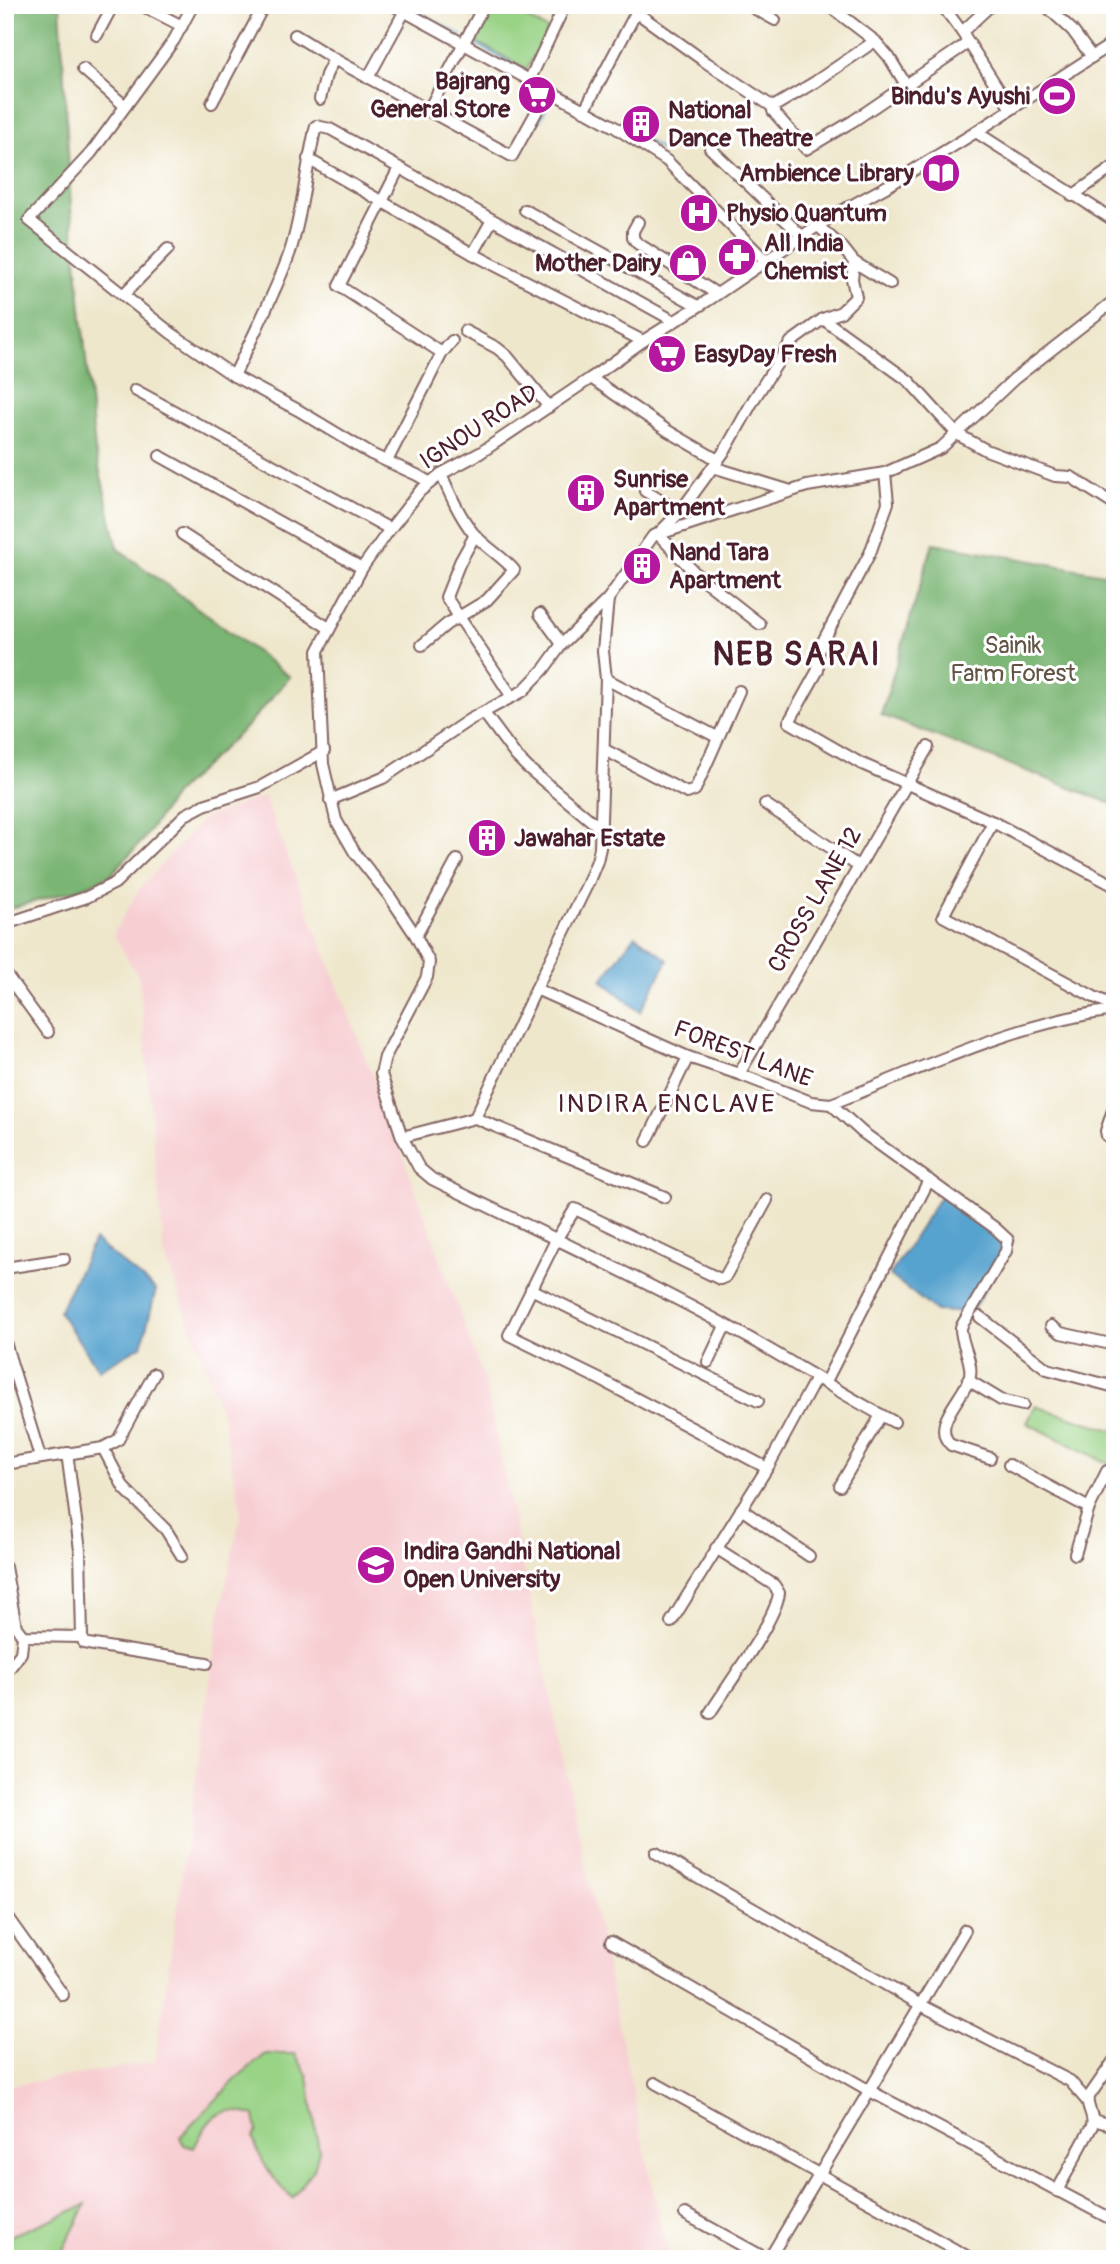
<svg xmlns="http://www.w3.org/2000/svg" width="1120" height="2264" viewBox="0 0 1120 2264" font-family="Pangolin,sans-serif">
	<style>
		.built { fill: #f7cfd3 }
		.green { fill: #99d386; stroke: #727958; stroke-width: 2 }
		.forest { fill: #7ab573; stroke: #626a4f; stroke-width: 2 }
		.water { fill: #56a3cf; stroke: #50617d; stroke-width: 2 }
		.lines { fill: none; stroke-linecap: round; stroke-linejoin: round }
		.stream { stroke: #56a3cf; stroke-width: 2.5 }
		.minor-casing { stroke: #846563; stroke-width: 14 }
		.minor { stroke: #fff; stroke-width: 10 }
		.labels { text-anchor: middle; dominant-baseline: central; stroke-width: 6; stroke-linejoin: round; paint-order: stroke }
		.poi-label { font-size: 24px; font-weight: bold; fill: #4a1f2b; stroke: #fff; text-anchor: start }
		.street-label { font-size: 24px; fill: #4a1f2b; stroke: #fff }
		.park-label { font-size: 24px; fill: #625546; stroke: #fff }
		.neighbourhood-label { font-size: 26px; letter-spacing: 2px; fill: #4a1f2b; stroke: #fff }
		.district-label { font-size: 32px; font-weight: bold; letter-spacing: 2px; fill: #4a1f2b; stroke: #fff }
	</style>
	<rect width="100%" height="100%" fill="#fff"/>
	<filter id="ink" filterUnits="userSpaceOnUse"><feTurbulence type="fractalNoise" baseFrequency=".0143" numOctaves="2"/><feDisplacementMap in="SourceGraphic" scale="14" xChannelSelector="R" yChannelSelector="G"/><feConvolveMatrix kernelMatrix="1 2 1 2 8 2 1 2 1" color-interpolation-filters="sRGB"/></filter>
	<filter id="wash" filterUnits="userSpaceOnUse"><feTurbulence type="fractalNoise" baseFrequency=".00686" numOctaves="4" result="noise"/><feDisplacementMap in="SourceGraphic" scale="28" xChannelSelector="R" yChannelSelector="G"/><feGaussianBlur stdDeviation="1.57" result="paint"/><feColorMatrix in="noise" values="0 0 0 0 0 0 0 0 0 0 0 0 0 0 0 0 0 1.4 0 .05"/><feComposite in="paint" operator="in"/></filter>
	<g filter="url(#wash)">
		<rect width="100%" height="100%" fill="#efe7cc"/>
		<path class="built" d="M264 796 396 1136 485 1382 663 2237 671 2259H5V2086L155 2062 219 1617 241 1512 222 1414 164 1253 139 978 113 934 140 888 204 818Z"/>
		<g class="green">
			<path d="M494 5H503L548 30 527 69 474 41Z"/>
			<path d="M1035 1406 1115 1431V1467L1027 1423Z"/>
			<path d="M266 2054H295L308 2076 319 2151 314 2169 292 2198C272 2178 262 2165 253 2138L257 2131 254 2116C219 2103 208 2118 194 2148L184 2145 180 2137 240 2075Z"/>
			<path d="M86 2205 58 2259H5V2238Z"/>
		</g>
		<g class="forest">
			<path d="M5 5H60L71 207 95 450 118 549 290 677 248 725 175 794 143 840 110 876 79 889 5 910Z"/>
			<path d="M933 543 1115 576V805L881 715Z"/>
		</g>
		<g class="water">
			<path d="M635 935 668 960 640 1012 602 980Z"/>
			<path d="M943 1192 1012 1241 971 1313 936 1311 890 1275Z"/>
			<path d="M94 1240 156 1290 142 1345 99 1370 59 1312Z"/>
		</g>
		<g class="lines">
			<g class="stream">
				<path d="M410 7 462 36"/>
				<path d="M468 39 529 74"/>
				<path d="M569 108 606 128"/>
				<path d="M538 123 552 98"/>
				<path d="M618 123 662 150"/>
			</g>
		</g>
	</g>
	<g filter="url(#ink)">
		<g class="lines">
			<g class="minor-casing">
				<g id="minor">
					<path d="M141 5 182 26"/>
					<path d="M193 5 174 40 91 153 29 220 171 333 234 376 298 410 371 454 417 475 429 482"/>
					<path d="M393 5 613 126 667 161 766 261"/>
					<path d="M748 5 775 20"/>
					<path d="M828 5 875 41"/>
					<path d="M942 5 962 32 1011 109"/>
					<path d="M1045 5 1072 30 1092 57"/>
					<path d="M636 12 707 63 773 107V111L806 149 853 121 968 43"/>
					<path d="M962 32 991 5"/>
					<path d="M97 35 113 5"/>
					<path d="M295 35 334 59 512 156 548 91"/>
					<path d="M83 69 125 106"/>
					<path d="M368 78 408 5"/>
					<path d="M529 81 565 5"/>
					<path d="M320 99 326 75 334 59"/>
					<path d="M212 103 264 5"/>
					<path d="M773 107 815 82 875 41 889 57 906 85"/>
					<path d="M428 111 484 5"/>
					<path d="M584 111 640 5"/>
					<path d="M976 132 1115 221"/>
					<path d="M710 148 802 236"/>
					<path d="M308 159 473 254 643 341"/>
					<path d="M1072 196 1115 166"/>
					<path d="M525 210 698 306"/>
					<path d="M638 222 633 231V238L637 243 717 294"/>
					<path d="M473 254 492 220"/>
					<path d="M854 262 890 284"/>
					<path d="M124 294 168 249"/>
					<path d="M823 319 909 381 957 434 986 450 1055 476 1071 477 1115 505"/>
					<path d="M465 331 497 348 507 356 549 407"/>
					<path d="M442 353 452 341"/>
					<path d="M234 376C252 337 276 292 290 252 303 212 306 167 316 126L330 129 674 321"/>
					<path d="M591 378 668 431 718 460"/>
					<path d="M135 390 390 529"/>
					<path d="M160 456 362 568"/>
					<path d="M387 461 442 353 339 286 399 168"/>
					<path d="M713 467 791 491"/>
					<path d="M885 473 888 503 870 553 821 645 817 659 818 670 789 722 860 763 993 822 1115 886"/>
					<path d="M645 491 680 512"/>
					<path d="M660 532 680 512 726 449 754 399 791 342 823 319 841 312 856 297 852 279 854 262 843 248 818 226"/>
					<path d="M182 534 329 628"/>
					<path d="M658 534 696 574 760 624"/>
					<path d="M475 535 460 562 446 597 512 697"/>
					<path d="M540 614 562 644"/>
					<path d="M422 645 447 624 487 600 514 570C502 556 485 547 473 533 459 515 450 494 441 474"/>
					<path d="M606 679 717 737"/>
					<path d="M484 713 516 756 528 768 601 829"/>
					<path d="M605 750 687 793 695 790 739 691"/>
					<path d="M330 800 383 778 469 720 523 691 544 669 562 644 608 599 653 536 807 486 885 473 941 448 1014 379 1115 300"/>
					<path d="M765 804 858 866"/>
					<path d="M993 822 943 916 1094 997 1115 1006"/>
					<path d="M5 924 87 897 115 883 185 815 204 805 260 787 324 751"/>
					<path d="M416 936 457 860"/>
					<path d="M5 973 48 1032"/>
					<path d="M536 989 588 883 597 861 600 848 606 679 603 651 608 599"/>
					<path d="M739 1074 928 747"/>
					<path d="M831 1104 862 1132 995 1228 1008 1240 1006 1251 961 1327C960 1343 973 1360 970 1376 966 1396 929 1424 951 1445L990 1458"/>
					<path d="M1115 1104 1106 1131 1107 1136 1115 1139"/>
					<path d="M475 1118 536 989 688 1057 739 1074 811 1102 831 1104C923 1068 1016 1022 1115 1010"/>
					<path d="M402 1137 475 1118 665 1197"/>
					<path d="M647 1141 688 1057"/>
					<path d="M767 1200 725 1277 720 1279 575 1209 556 1240 509 1335 601 1380 767 1468"/>
					<path d="M5 1268 64 1259"/>
					<path d="M531 1289 758 1401"/>
					<path d="M980 1317 1047 1369 1115 1387"/>
					<path d="M1051 1326 1061 1333 1115 1345"/>
					<path d="M5 1342 40 1457"/>
					<path d="M708 1362 725 1326"/>
					<path d="M968 1380 1001 1400 1023 1405"/>
					<path d="M825 1383 929 1180"/>
					<path d="M894 1422C845 1396 799 1366 751 1339 648 1281 539 1232 432 1179L419 1168 402 1137 381 1074 385 1057 427 977 429 962 416 936 390 897 355 853 336 820 323 764 318 651 362 568 390 529 420 491 441 474 480 453 591 378 643 341 707 301 829 218 891 184 976 132 1115 42"/>
					<path d="M103 1448 124 1488 166 1530 182 1556"/>
					<path d="M67 1453 80 1550 82 1637"/>
					<path d="M5 1464 103 1448 118 1440 154 1374"/>
					<path d="M1009 1465 1089 1508"/>
					<path d="M840 1486 881 1415"/>
					<path d="M741 1509 809 1556"/>
					<path d="M1075 1554 1089 1508 1107 1471 1115 1469"/>
					<path d="M5 1567 16 1627 23 1636 82 1637 84 1643 88 1644 207 1663"/>
					<path d="M671 1622 769 1465 816 1378"/>
					<path d="M5 1674 21 1653 23 1636"/>
					<path d="M710 1713C727 1686 776 1620 779 1593L774 1585 716 1548"/>
					<path d="M656 1853 921 2005 1070 2081 1087 2101"/>
					<path d="M5 1914 63 1995"/>
					<path d="M611 1942 870 2091 1115 2221"/>
					<path d="M655 2083 972 2259"/>
					<path d="M1093 2120 1115 2126"/>
					<path d="M1057 2191 1092 2126C1095 2115 1086 2108 1088 2098L1115 2059"/>
					<path d="M685 2214 767 2259"/>
					<path d="M769 2259 965 1930"/>
				</g>
			</g>
			<use href="#minor" class="minor"/>
		</g>
	</g>
	<defs>
		<g id="supermarket-disc" transform="scale(2.0125)"><circle r="9.5" fill="#b5179e" stroke="#fff"/><path d="M-6-5.5h2.5l.6 2H6L4.5 2H-2.5L-4.4-4H-6ZM-1.5 3.2a1.3 1.3 0 1 0 .1 0ZM3 3.2a1.3 1.3 0 1 0 .1 0Z" fill="#fff"/></g>
		<g id="stadium-disc" transform="scale(2.0125)"><circle r="9.5" fill="#b5179e" stroke="#fff"/><path d="M0-5a6.5 5 0 1 0 0 10a6.5 5 0 1 0 0-10ZM-3.5-1.8h7v3.6h-7Z" fill="#fff"/></g>
		<g id="building-disc" transform="scale(2.0125)"><circle r="9.5" fill="#b5179e" stroke="#fff"/><path d="M-4-6H4V6H1V3H-1V6H-4ZM-2.5-4.3h1.7v1.8h-1.7ZM.8-4.3h1.7v1.8H.8ZM-2.5-1h1.7V.8h-1.7ZM.8-1h1.7V.8H.8Z" fill="#fff"/></g>
		<g id="library-disc" transform="scale(2.0125)"><circle r="9.5" fill="#b5179e" stroke="#fff"/><path d="M-6-4Q-3-5.5-.7-3.5V5Q-3 3-6 4ZM6-4Q3-5.5 .7-3.5V5Q3 3 6 4Z" fill="#fff"/></g>
		<g id="hospital-disc" transform="scale(2.0125)"><circle r="9.5" fill="#b5179e" stroke="#fff"/><path d="M-5-5h3v3.5h4V-5h3V5h-3V1.5h-4V5h-3Z" fill="#fff"/></g>
		<g id="pharmacy-disc" transform="scale(2.0125)"><circle r="9.5" fill="#b5179e" stroke="#fff"/><path d="M-2-6h4v4h4v4h-4v4h-4v-4h-4v-4h4Z" fill="#fff"/></g>
		<g id="shop-disc" transform="scale(2.0125)"><circle r="9.5" fill="#b5179e" stroke="#fff"/><path d="M-5-2.5h2.3a2.7 3.5 0 0 1 5.4 0H5L5.5 6h-11ZM-1.5-2.5h3a1.5 2.3 0 0 0-3 0Z" fill="#fff"/></g>
		<g id="university-disc" transform="scale(2.0125)"><circle r="9.5" fill="#b5179e" stroke="#fff"/><path d="M0-5L7-2L0 1L-7-2ZM-4 1L0 2.5L4 1V4Q0 6-4 4Z" fill="#fff"/></g>
	</defs>
	<g fill-rule="evenodd">
		<use href="#supermarket-disc" x="537" y="95"/>
		<use href="#stadium-disc" x="1057" y="96"/>
		<use href="#building-disc" x="641" y="124"/>
		<use href="#library-disc" x="941" y="173"/>
		<use href="#hospital-disc" x="699" y="213"/>
		<use href="#pharmacy-disc" x="737" y="257"/>
		<use href="#shop-disc" x="688" y="263"/>
		<use href="#supermarket-disc" x="667" y="354"/>
		<use href="#building-disc" x="586" y="493"/>
		<use href="#building-disc" x="642" y="566"/>
		<use href="#building-disc" x="487" y="838"/>
		<use href="#university-disc" x="376" y="1565"/>
	</g>
	<g class="labels">
		<g class="poi-label">
			<text x="510" y="81" text-anchor="end">Bajrang<tspan x="510" dy="28">General Store</tspan></text>
			<text x="1030" y="96" text-anchor="end">Bindu's Ayushi</text>
			<text x="668" y="110">National<tspan x="668" dy="28">Dance Theatre</tspan></text>
			<text x="914" y="173" text-anchor="end">Ambience Library</text>
			<text x="726" y="213">Physio Quantum</text>
			<text x="764" y="243">All India<tspan x="764" dy="28">Chemist</tspan></text>
			<text x="661" y="263" text-anchor="end">Mother Dairy</text>
			<text x="694" y="354">EasyDay Fresh</text>
			<text x="613" y="479">Sunrise<tspan x="613" dy="28">Apartment</tspan></text>
			<text x="669" y="552">Nand Tara<tspan x="669" dy="28">Apartment</tspan></text>
			<text x="514" y="838">Jawahar Estate</text>
			<text x="403" y="1551">Indira Gandhi National<tspan x="403" dy="28">Open University</tspan></text>
		</g>
		<g class="street-label">
			<text transform="translate(479 427) rotate(-33)">IGNOU ROAD</text>
			<text transform="translate(815 900) rotate(-60)">CROSS LANE 12</text>
			<text transform="translate(743 1054) rotate(21)">FOREST LANE</text>
		</g>
		<g class="park-label">
			<text x="1013" y="645">Sainik<tspan x="1013" dy="28">Farm Forest</tspan></text>
		</g>
		<g class="neighbourhood-label">
			<text x="667" y="1104">INDIRA ENCLAVE</text>
		</g>
		<g class="district-label">
			<text x="797" y="655">NEB SARAI</text>
		</g>
	</g>
	<rect width="1120" height="2264" fill="none" stroke="#fff" stroke-width="28"/>
</svg>
